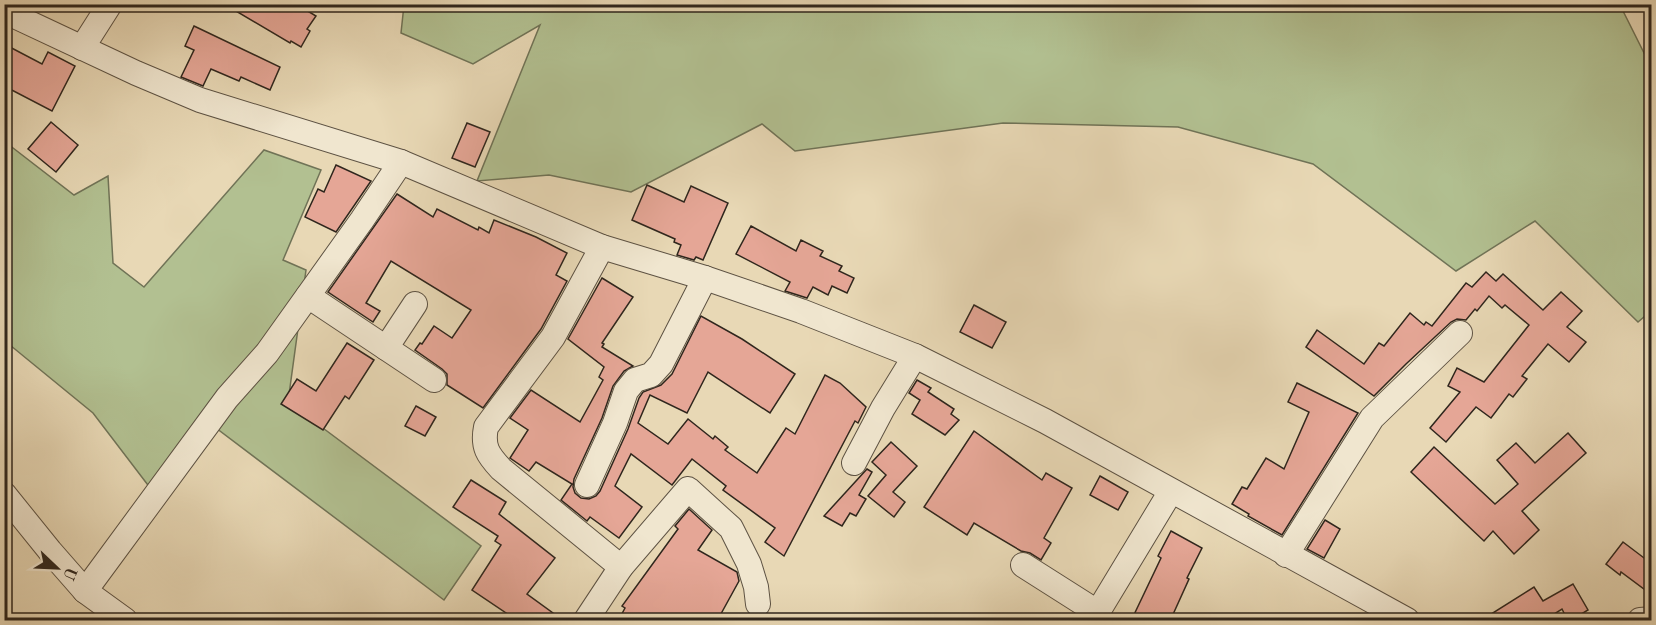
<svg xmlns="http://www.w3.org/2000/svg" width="1656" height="625" viewBox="0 0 1656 625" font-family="'Old Standard TT',serif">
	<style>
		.green { fill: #b2c091; stroke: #707357; stroke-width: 1.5 }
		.building { fill: #e5a696; stroke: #2f261d; stroke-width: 1.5 }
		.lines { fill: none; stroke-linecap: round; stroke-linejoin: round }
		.minor-casing { stroke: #5d5243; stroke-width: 26 }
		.minor { stroke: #f0e6cf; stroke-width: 24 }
	</style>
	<rect width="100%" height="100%" fill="#e8d8b5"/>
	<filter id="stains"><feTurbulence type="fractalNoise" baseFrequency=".00333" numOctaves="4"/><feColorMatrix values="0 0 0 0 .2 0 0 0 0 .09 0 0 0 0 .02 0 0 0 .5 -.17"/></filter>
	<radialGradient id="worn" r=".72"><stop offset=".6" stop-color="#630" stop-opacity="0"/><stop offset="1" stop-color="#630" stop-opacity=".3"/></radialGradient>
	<g class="green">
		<path d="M404 5H1620L1651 67V311L1638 322 1535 221 1456 271 1313 164 1178 127 1003 123 795 151 762 124 631 192 549 175 477 181 540 25 473 64 401 33Z"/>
		<path d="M4 141 74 195 108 176 113 263 144 287 264 150 321 170 283 260 306 270 288 402 481 546 444 600 208 422 154 493 93 413 5 341Z"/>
	</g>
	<g class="building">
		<path d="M224 4H296L316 16 307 29 310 31 301 47 291 41 290 43Z"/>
		<path d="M194 26 280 67 270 90 241 77 239 81 211 69 203 86 181 77 194 50 185 46Z"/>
		<path d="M4 44 42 64 48 52 75 66 52 111 4 86Z"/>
		<path d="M51 122 78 145 56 172 28 149Z"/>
		<path d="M467 123 490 132 475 167 452 158Z"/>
		<path d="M336 165 371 181 336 232 305 217 318 189 324 192Z"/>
		<path d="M647 185 684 202 691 186 728 203 703 260 696 257 694 260 677 255 681 245 674 242 675 239 632 220Z"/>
		<path d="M397 194 433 217 437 209 478 230 479 227 489 233 494 220 536 237 567 253 556 275 567 281 541 329 483 408 447 385V374L442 369 415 350 420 343 422 344 434 326 452 338 471 310 391 261 366 303 380 311 373 322 328 292Z"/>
		<path d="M751 226 796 251 801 240 823 251 820 256 842 266 839 271 854 278 847 293 832 286 828 295 813 287 807 298 785 291 790 282 736 254Z"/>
		<path d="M1486 272 1496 281 1503 274 1543 310 1561 292 1582 311 1567 327 1586 342 1569 362 1548 344 1522 376 1527 379 1513 397 1509 394 1491 418 1476 407 1446 442 1430 428 1460 392 1448 386 1457 368 1484 382 1529 325 1505 305 1502 308 1489 296 1477 311 1475 309 1466 320 1457 319 1451 322 1406 364 1374 396 1306 347 1317 330 1364 364 1379 343 1384 346 1410 313 1424 325 1426 322 1432 326 1466 283 1472 287Z"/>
		<path d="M602 278 633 297 602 343 604 344 602 347 633 366 624 371 613 386 602 418 574 479 573 487 575 493 581 498 589 499 596 496 600 491 628 429 639 398 643 392 661 385 672 374 701 316 742 339 795 374 770 413 708 372 687 413 650 395 638 423 668 444 688 419 713 439 715 436 728 447 725 450 757 473 786 428 795 434 825 375 840 383 866 407 858 423 855 421 784 556 765 542 775 528 723 490 726 486 692 459 672 485 631 454 615 486 642 507 619 538 590 517 587 521 561 500 572 484 536 462 529 471 510 458 528 430 510 418 531 390 580 422 603 380 599 377 604 367 568 339Z"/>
		<path d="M974 305 1006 322 992 348 960 332Z"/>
		<path d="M347 343 374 360 349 399 345 396 323 430 281 404 297 379 316 391Z"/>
		<path d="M917 380 931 388 928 392 954 409 951 414 959 420 945 435 912 414 920 400 909 393Z"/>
		<path d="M1297 383 1358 413 1282 535 1248 516 1249 514 1232 504 1242 487 1247 489 1266 458 1284 469 1309 412 1288 402Z"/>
		<path d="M416 406 436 417 425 436 405 426Z"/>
		<path d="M974 431 1042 480 1046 473 1072 488 1044 538 1051 543 1041 560 1030 553 1021 551 974 523 967 535 924 507Z"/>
		<path d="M1568 433 1586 453 1522 511 1539 530 1514 554 1493 531 1484 541 1411 472 1434 447 1495 504 1518 484 1497 460 1516 443 1535 463Z"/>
		<path d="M891 442 917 466 893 492 905 502 894 517 868 496 886 475 872 462Z"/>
		<path d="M867 469 872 472 859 495 866 499 856 516 850 513 842 526 824 516Z"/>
		<path d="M1100 476 1128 492 1118 510 1090 495Z"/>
		<path d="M471 480 506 502 499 514 555 558 527 594 564 621H518L472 590 501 545 495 541 498 536 453 507Z"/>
		<path d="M689 509 712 530 698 550 737 572 739 581 717 621H618L625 608 622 606 678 529 675 526Z"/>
		<path d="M1325 520 1340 529 1324 558 1307 549Z"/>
		<path d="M1171 531 1202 548 1187 578 1189 579 1170 621H1131L1161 558 1158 556Z"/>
		<path d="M1623 542 1652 564V595L1621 572 1620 575 1606 564Z"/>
		<path d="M1573 584 1588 610 1570 621H1568L1562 609 1543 621H1480L1534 587 1543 601Z"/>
	</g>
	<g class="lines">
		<g class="minor-casing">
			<g id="minor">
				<path d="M4 11 136 73 200 100 401 162 602 247 705 278 801 311 915 356 1045 421 1407 620"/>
				<path d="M82 48 110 4"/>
				<path d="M602 247 553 337 486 427C482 447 488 455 501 469L621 567"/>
				<path d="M308 296 434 380"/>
				<path d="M386 348 415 304"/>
				<path d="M854 463 883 408 915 356"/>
				<path d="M587 485 615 423 626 391 635 380 651 375 661 364 705 278"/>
				<path d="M4 494 50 551 85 591 125 620"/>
				<path d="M1286 555 1372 418 1460 333"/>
				<path d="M1023 565 1097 612"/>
				<path d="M85 591 227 398 267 353 362 220 401 162"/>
				<path d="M586 620 621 567 688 489 731 528 749 564 756 587 758 604"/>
				<path d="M1093 620 1171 491"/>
				<path d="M1640 620 1652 619"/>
			</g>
		</g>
		<use href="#minor" class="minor"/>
	</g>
	<rect width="1656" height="625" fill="none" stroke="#e8d8b5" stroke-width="24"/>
	<rect x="6" y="6" width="1644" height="613" fill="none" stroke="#2f261d" stroke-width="3"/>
	<rect x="12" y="12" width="1632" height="601" fill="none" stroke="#2f261d" stroke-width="1.5"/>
	<g transform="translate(57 568) rotate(113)" stroke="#f0e6cf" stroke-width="4.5" paint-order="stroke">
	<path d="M0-4.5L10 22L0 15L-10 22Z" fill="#2f261d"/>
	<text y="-9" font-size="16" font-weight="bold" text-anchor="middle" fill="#2f261d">U</text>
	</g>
	<rect width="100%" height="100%" filter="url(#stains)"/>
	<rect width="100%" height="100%" fill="url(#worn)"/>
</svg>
